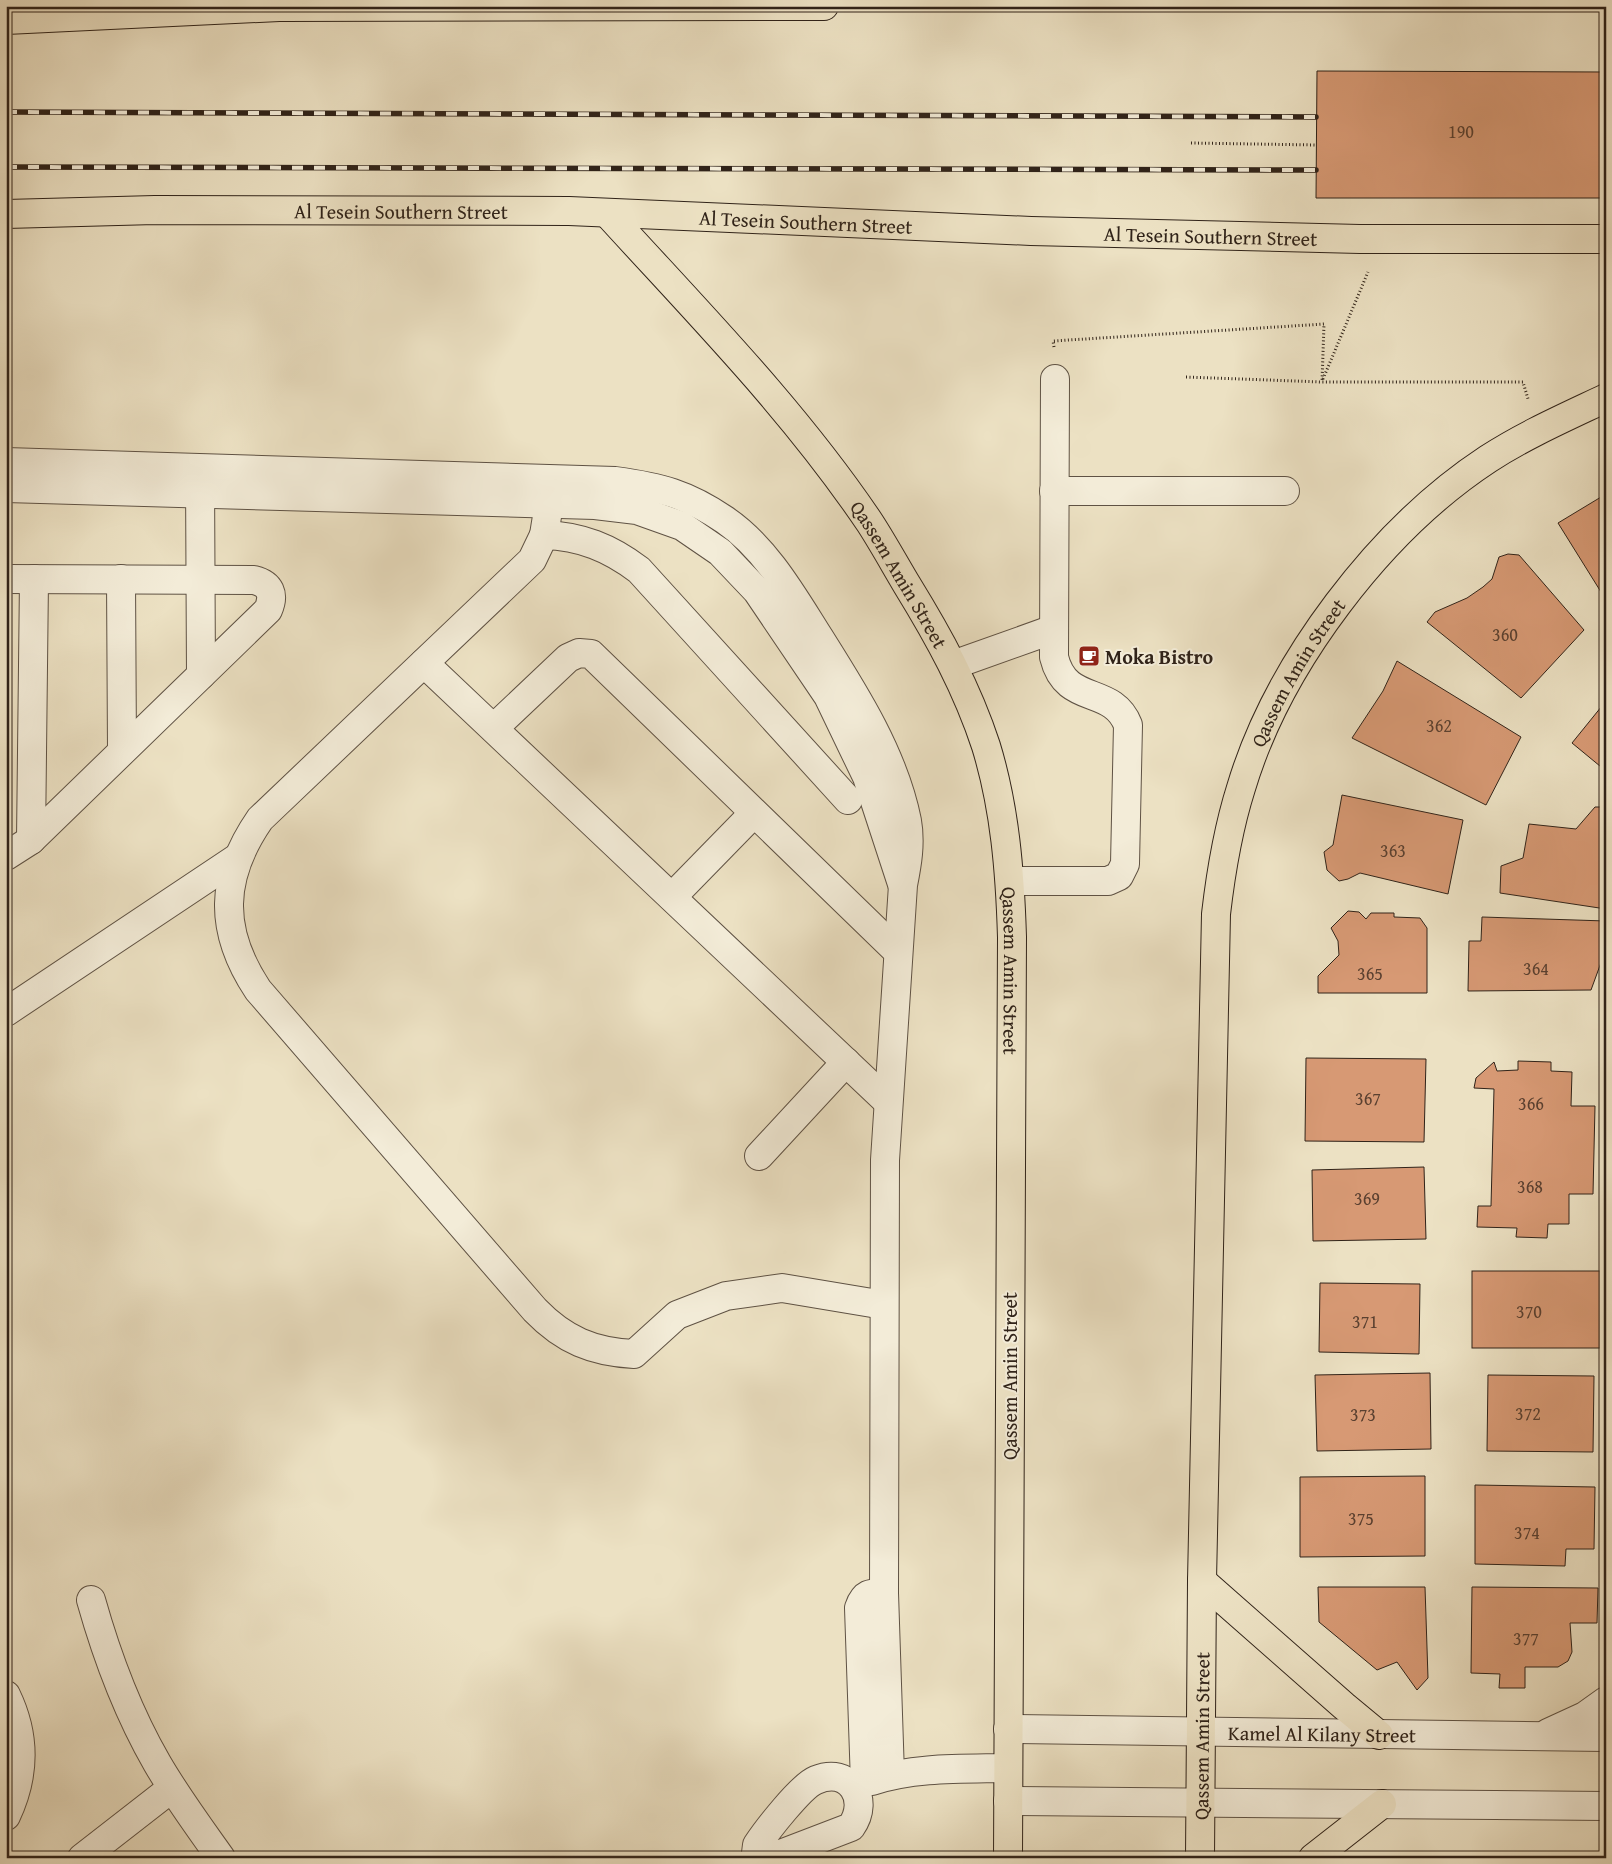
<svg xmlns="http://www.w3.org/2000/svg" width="1612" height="1864" viewBox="0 0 1612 1864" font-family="'Gentium Book Plus',serif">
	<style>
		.building { fill: #d79974; stroke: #302319 }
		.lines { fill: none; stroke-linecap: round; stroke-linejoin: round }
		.minor-casing { stroke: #5f5244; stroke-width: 30 }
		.major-casing { stroke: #302319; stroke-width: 30 }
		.highway-casing { stroke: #302319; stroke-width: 30 }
		.path { stroke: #302319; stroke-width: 3; stroke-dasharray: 1 2.5; stroke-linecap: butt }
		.minor { stroke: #f3ecd8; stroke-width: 28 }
		.major { stroke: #ece1c3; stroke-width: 28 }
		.highway { stroke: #ece1c3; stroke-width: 28 }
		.rail-casing { stroke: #302319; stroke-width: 5.5 }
		.rail { stroke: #f3ecd8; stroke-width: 4; stroke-dasharray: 11; stroke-linecap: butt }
		.labels { text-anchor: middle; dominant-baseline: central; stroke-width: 4; stroke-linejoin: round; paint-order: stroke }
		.number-label { font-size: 18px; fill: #5a4030 }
		.street-label { font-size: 20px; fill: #302319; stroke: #f3ecd8 }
		.poi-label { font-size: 20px; font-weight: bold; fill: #302319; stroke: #f3ecd8; text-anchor: start }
	</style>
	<rect width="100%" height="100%" fill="#ece1c3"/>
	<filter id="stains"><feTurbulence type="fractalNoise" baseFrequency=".004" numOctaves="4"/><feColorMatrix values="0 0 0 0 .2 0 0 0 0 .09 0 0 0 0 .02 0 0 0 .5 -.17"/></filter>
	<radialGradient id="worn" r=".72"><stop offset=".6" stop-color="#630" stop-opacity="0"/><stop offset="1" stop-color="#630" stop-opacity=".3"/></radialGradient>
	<g class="building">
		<path d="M1317 71 1606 72V198H1316Z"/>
		<path d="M1606 494V600L1558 523Z"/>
		<path d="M1508 554 1519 555 1584 630 1521 698 1427 622 1435 612 1467 598 1483 587 1492 579 1499 557Z"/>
		<path d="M1397 661 1521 737 1486 805 1352 738 1383 691Z"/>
		<path d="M1606 701V771L1572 743Z"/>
		<path d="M1342 795 1463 820 1448 894 1360 873 1348 879 1339 881 1327 870 1324 852 1333 845Z"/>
		<path d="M1595 807H1606V909L1500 893 1501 866 1523 858 1529 824 1576 829Z"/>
		<path d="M1348 911 1359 912 1366 919 1371 913H1394V917L1420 918 1427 928V993H1318V976L1339 955 1338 941 1331 928Z"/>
		<path d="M1482 917 1606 921V949L1591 990 1468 991 1469 941H1481Z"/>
		<path d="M1306 1058 1426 1059 1424 1142 1305 1141Z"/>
		<path d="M1518 1061 1551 1062V1071L1572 1072 1571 1106H1595L1593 1194H1569V1224H1548L1547 1238 1516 1237 1517 1228 1477 1227 1478 1206H1491L1494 1089 1474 1088 1476 1078 1494 1062 1497 1071 1518 1070Z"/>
		<path d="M1424 1167 1426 1239 1313 1241 1312 1170Z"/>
		<rect x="1472" y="1271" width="128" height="77"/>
		<path d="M1320 1283 1420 1284 1419 1354 1319 1352Z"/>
		<path d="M1430 1373 1431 1449 1317 1451 1315 1375Z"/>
		<path d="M1488 1375 1594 1376 1593 1452 1487 1451Z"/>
		<path d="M1425 1476V1556L1300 1557V1477Z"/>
		<path d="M1475 1485 1595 1487 1594 1549H1566L1565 1566 1475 1564Z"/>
		<path d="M1318 1587H1425L1428 1678 1417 1690 1397 1662 1377 1670 1319 1622Z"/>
		<path d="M1472 1587 1598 1588 1597 1623H1570L1572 1652 1568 1661 1558 1667H1525V1688H1499L1500 1674 1471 1673Z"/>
	</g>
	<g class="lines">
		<g class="minor-casing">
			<g id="minor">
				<path d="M6 462 615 481C660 487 687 494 725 520 766 548 793 596 819 637 855 694 894 755 907 821 911 843 907 865 903 885L885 1160 884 1593 890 1775"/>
				<path d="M200 476 201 675"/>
				<path d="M6 488 595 505 637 510 682 526 720 552 757 591 828 696 867 777 902 884"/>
				<path d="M1054 491H1285"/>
				<path d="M549 504 544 535 532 560 260 819C220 877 218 930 258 990L535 1310C564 1340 593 1352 634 1354L677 1315 726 1296 782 1288 884 1305"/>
				<path d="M544 535C581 536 610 548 639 570L848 800"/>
				<path d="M6 579 254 580C270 584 275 594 268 610L31 840 6 856"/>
				<path d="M121 579 122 751"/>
				<path d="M424 663 888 1102"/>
				<path d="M953 665 1054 629"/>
				<path d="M494 728 568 658 579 653 591 654 898 952"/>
				<path d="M31 840 34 579"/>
				<path d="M1010 881H1108L1119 876 1125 864 1128 725C1112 684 1066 707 1054 657L1055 379"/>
				<path d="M672 897 754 813"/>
				<path d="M6 1012 237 858"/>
				<path d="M759 1156 846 1062"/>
				<path d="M91 1600C107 1657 127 1711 157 1763 176 1796 199 1827 221 1858"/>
				<path d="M6 1695C26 1736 25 1776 6 1816"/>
				<path id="s1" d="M1008 1729 1606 1737"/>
				<path d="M1548 1733 1585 1716 1606 1701"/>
				<path d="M872 1781C915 1767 963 1769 1008 1768"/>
				<path d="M865 1783 859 1608C864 1593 870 1593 884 1593"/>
				<path d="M1008 1801 1606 1806"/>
				<path d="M82 1858 172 1788"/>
				<path d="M761 1858 756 1853 757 1845C767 1830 801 1786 816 1780 849 1766 871 1799 851 1827L770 1858"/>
			</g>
		</g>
		<g class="major-casing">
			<g id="major">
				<path id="s2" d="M607 213C698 313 794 410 870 523 883 543 895 565 907 585 939 637 967 688 986 746 1005 808 1010 872 1012 937L1008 1858"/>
				<path d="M1202 1581 1344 1706 1379 1735"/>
				<path id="s3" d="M1200 1858 1202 1581 1216 914C1221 871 1228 829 1241 788 1278 664 1380 530 1488 459 1525 435 1566 417 1606 398"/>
				<path d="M1313 1858 1382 1804"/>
			</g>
		</g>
		<g class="highway-casing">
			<g id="highway">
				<path d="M6 20 279 7 824 6"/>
				<path id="s4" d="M6 214 155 210 569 211 1031 231 1360 239H1606"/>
			</g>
		</g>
		<g class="path">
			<path d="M1191 143 1316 145"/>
			<path d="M1054 347 1053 341 1324 324 1322 382"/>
			<path d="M1186 377 1322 382H1523L1528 399"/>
			<path d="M1323 379 1368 272"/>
		</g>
		<use href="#minor" class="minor"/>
		<use href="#major" class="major"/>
		<use href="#highway" class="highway"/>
		<g class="rail-casing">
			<g id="rail">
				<path d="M6 112 1316 117"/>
				<path d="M6 167 1316 170"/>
			</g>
		</g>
		<use href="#rail" class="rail"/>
	</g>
	<defs>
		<g id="cafe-square" transform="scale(1.125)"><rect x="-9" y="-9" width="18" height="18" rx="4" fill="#8f2418" stroke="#f3ecd8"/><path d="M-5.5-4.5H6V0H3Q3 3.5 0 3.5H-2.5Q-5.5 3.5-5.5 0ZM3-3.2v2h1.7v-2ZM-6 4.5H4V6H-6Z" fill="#fff"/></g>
	</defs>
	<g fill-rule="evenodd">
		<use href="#cafe-square" x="1089" y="656"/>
	</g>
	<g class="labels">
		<g class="number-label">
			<text x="1461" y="131">190</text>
			<text x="1505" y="634">360</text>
			<text x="1439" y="725">362</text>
			<text x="1393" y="850">363</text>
			<text x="1536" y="968">364</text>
			<text x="1370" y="973">365</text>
			<text x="1368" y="1098">367</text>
			<text x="1531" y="1103">366</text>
			<text x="1530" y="1186">368</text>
			<text x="1367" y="1198">369</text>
			<text x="1529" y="1311">370</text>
			<text x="1365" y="1321">371</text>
			<text x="1528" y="1413">372</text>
			<text x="1363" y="1414">373</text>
			<text x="1361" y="1518">375</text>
			<text x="1527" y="1532">374</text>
			<text x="1526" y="1638">377</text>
		</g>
		<g class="street-label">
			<text stroke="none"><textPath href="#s4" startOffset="395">Al Tesein Southern Street</textPath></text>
			<text stroke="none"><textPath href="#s4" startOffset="800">Al Tesein Southern Street</textPath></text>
			<text stroke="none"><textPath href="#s4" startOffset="1205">Al Tesein Southern Street</textPath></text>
			<text stroke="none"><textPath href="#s2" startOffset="466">Qassem Amin Street</textPath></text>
			<text stroke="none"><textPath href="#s3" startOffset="1202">Qassem Amin Street</textPath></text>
			<text stroke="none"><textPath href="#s2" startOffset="886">Qassem Amin Street</textPath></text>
			<text transform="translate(1009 1376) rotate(-90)">Qassem Amin Street</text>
			<text stroke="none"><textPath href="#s1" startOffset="314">Kamel Al Kilany Street</textPath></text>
			<text stroke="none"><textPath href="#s3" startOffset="122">Qassem Amin Street</textPath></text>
		</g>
		<g class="poi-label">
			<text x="1105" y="656">Moka Bistro</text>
		</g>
	</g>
	<rect width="1612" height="1864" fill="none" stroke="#ece1c3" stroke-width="25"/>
	<rect x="8" y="8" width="1597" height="1849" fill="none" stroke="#302319" stroke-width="2.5"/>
	<rect x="12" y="12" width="1587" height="1839" fill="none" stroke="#302319"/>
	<rect width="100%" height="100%" filter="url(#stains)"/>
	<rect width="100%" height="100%" fill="url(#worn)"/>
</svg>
